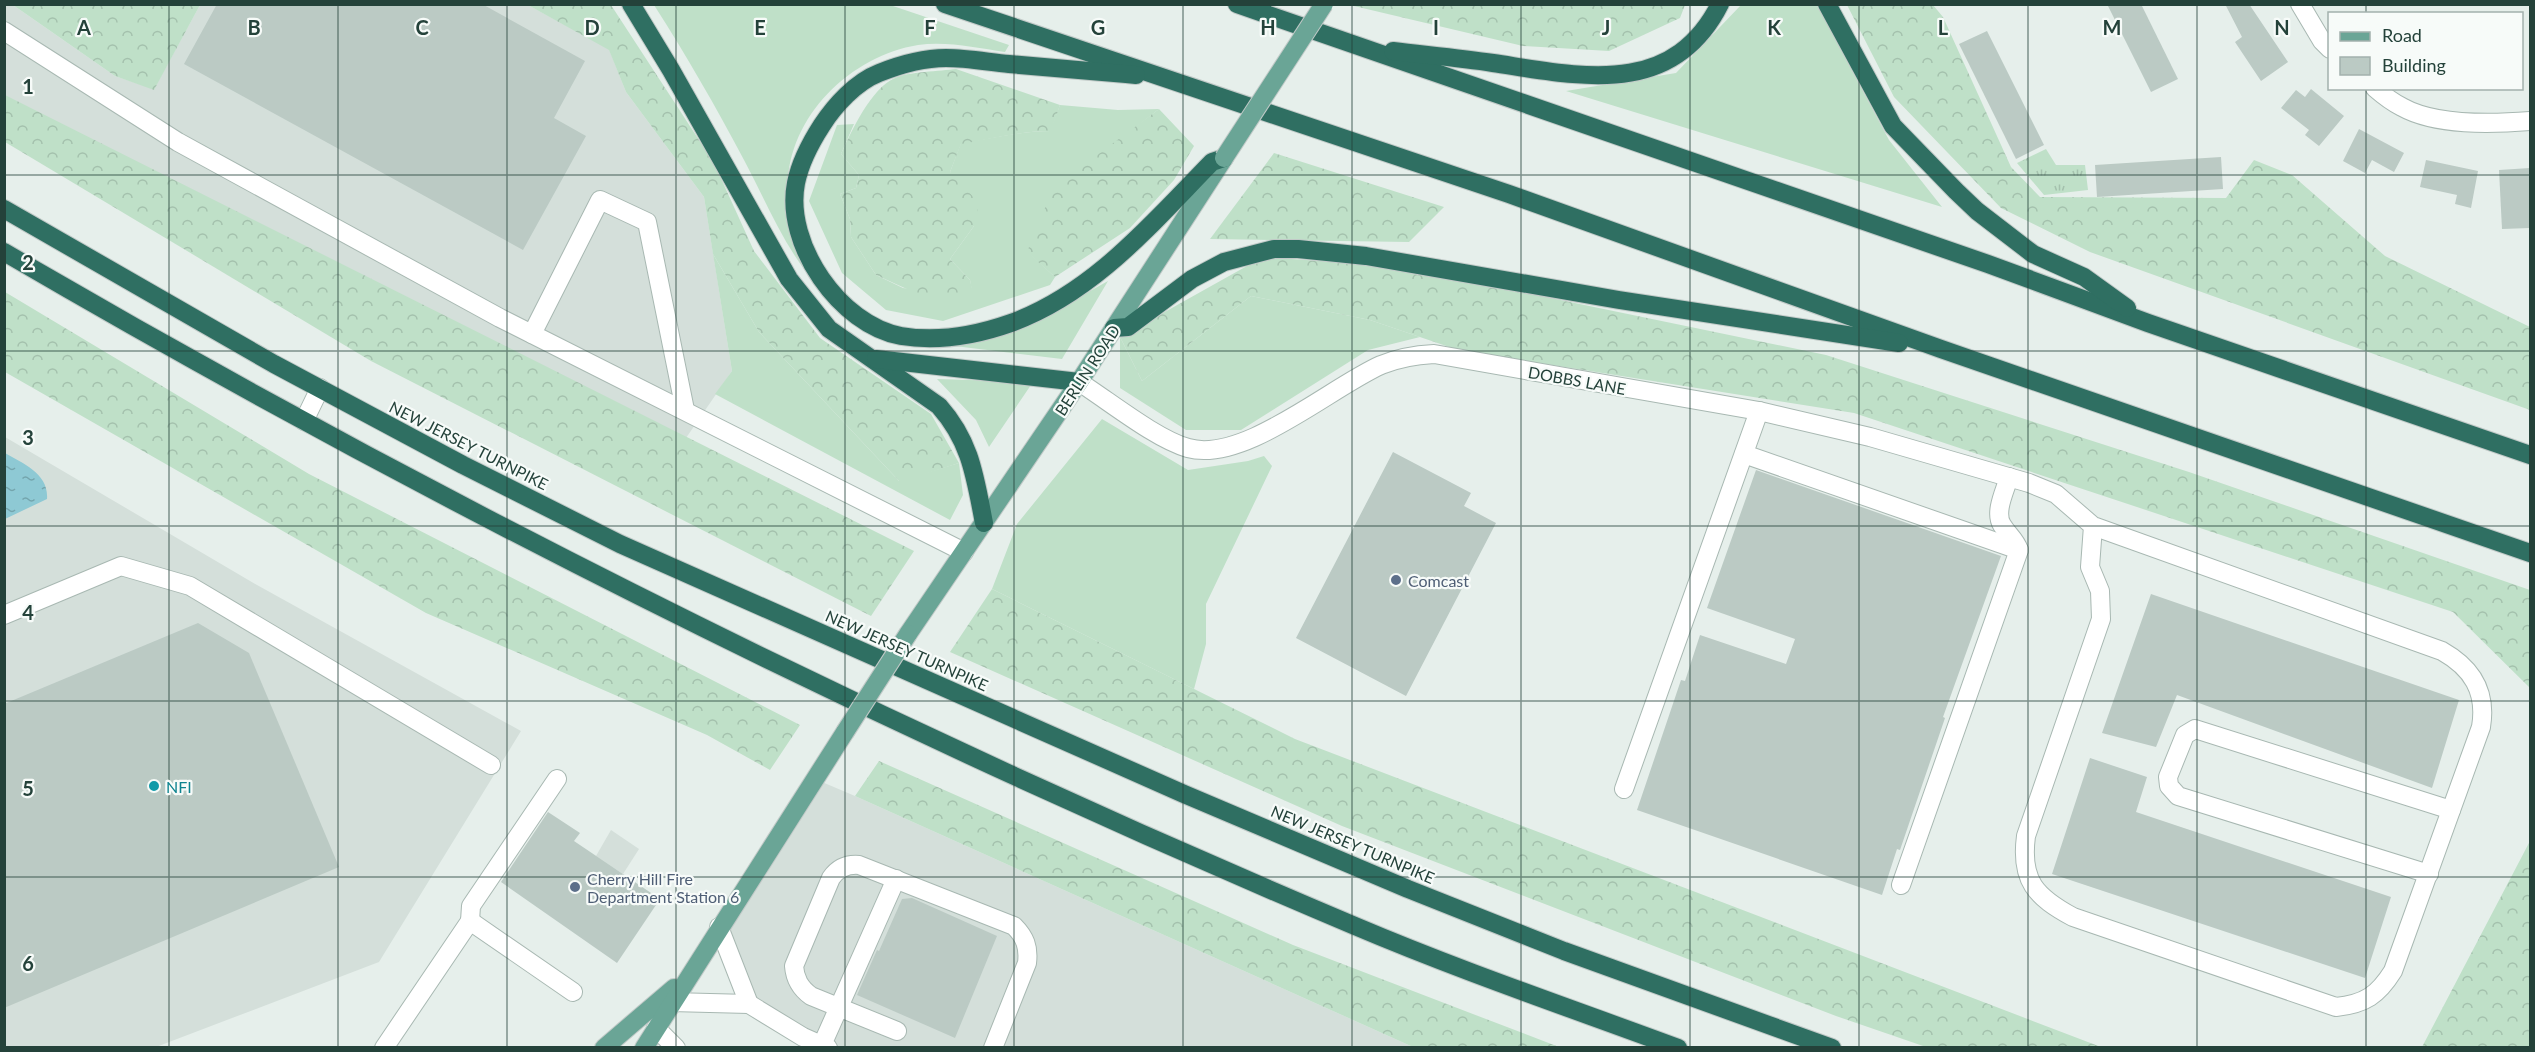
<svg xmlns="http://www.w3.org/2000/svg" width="2535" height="1052" viewBox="0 0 2535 1052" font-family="Lato,sans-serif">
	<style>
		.built { fill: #d4dfda }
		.grass { fill: #bfe0c8 }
		.forest { fill: url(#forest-crowns) }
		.park { fill: url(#park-tufts) }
		.water { fill: url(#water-ripples) }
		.building { fill: #bbcac4 }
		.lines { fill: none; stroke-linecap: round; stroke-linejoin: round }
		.minor-casing { stroke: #a8b8b2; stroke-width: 20 }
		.major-casing { stroke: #c2cac8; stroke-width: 20 }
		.highway-casing { stroke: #c2cac8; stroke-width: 20 }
		.minor { stroke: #fff; stroke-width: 18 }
		.major { stroke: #6aa596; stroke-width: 18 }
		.highway { stroke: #2f6f62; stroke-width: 18 }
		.major-bridge-casing { stroke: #c2cac8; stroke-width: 20; stroke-linecap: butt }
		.major-bridge { stroke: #6aa596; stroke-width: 18 }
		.grid { fill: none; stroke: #24423a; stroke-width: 1.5; stroke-opacity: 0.55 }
		.service-dot { fill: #5c6f8a; stroke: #f7fbf9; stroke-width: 2 }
		.culture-dot { fill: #0f9aa8; stroke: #f7fbf9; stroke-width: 2 }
		.labels { text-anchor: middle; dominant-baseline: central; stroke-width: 4.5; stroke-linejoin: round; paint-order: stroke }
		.street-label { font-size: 16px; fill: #24423a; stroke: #f7fbf9 }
		.service-label { font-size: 16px; fill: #4e5e75; stroke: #f7fbf9; text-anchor: start }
		.culture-label { font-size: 16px; fill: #0d838f; stroke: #f7fbf9; text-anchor: start }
		.grid-label { font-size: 20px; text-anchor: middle; font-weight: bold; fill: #24423a; stroke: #f7fbf9; stroke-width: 4.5; stroke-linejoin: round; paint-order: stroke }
	</style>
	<defs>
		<pattern id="forest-crowns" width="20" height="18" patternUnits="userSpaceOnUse" patternTransform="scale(1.5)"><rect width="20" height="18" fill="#bfe0c8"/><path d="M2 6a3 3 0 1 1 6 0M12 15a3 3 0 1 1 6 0" fill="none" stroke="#a4c1ad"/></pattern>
		<pattern id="park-tufts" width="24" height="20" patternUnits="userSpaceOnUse" patternTransform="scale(1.5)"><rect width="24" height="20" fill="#bfe0c8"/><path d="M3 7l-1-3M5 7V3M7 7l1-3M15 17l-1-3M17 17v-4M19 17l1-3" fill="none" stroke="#a4c1ad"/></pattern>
		<pattern id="water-ripples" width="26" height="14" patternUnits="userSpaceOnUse" patternTransform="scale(1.5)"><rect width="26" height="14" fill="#8ec9d4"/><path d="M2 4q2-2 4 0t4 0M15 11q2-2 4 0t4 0" fill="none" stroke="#74a5ad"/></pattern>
	</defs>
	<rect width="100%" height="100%" fill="#e6efeb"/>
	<g class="built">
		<path d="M4 5H13L115 76 154 89 200 5H528L609 49 626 92 704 197 732 371 686 438 8 98 4 95Z"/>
		<path d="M5 437 257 585 521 731 379 962 156 1047 5 1048Z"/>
		<path d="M815 779 855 796 1413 1047H821L749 1004 719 927Z"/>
		<path d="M611 830 639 849 623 874 596 856Z"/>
	</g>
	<g class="grass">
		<path d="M654 5H890L1009 45 1005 52C977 48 947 41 918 45 849 56 783 121 788 195 789 204 793 213 796 221 801 241 807 260 812 279 783 245 765 199 744 160 716 107 686 55 654 5Z"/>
		<path d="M1741 5H1817L1889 140 1942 207 1566 91 1676 73Z"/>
		<path d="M1060 105 1118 110 1159 109 1113 145 1028 252 1055 277 1050 285 943 321 886 310 842 273 809 201 837 125 854 124 841 154 859 175 856 188 840 194 850 219 851 237 876 275 903 288 973 297 970 280 950 259 974 226 950 172 961 143C991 139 1020 131 1050 131Z"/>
		<path d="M713 254 759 332 899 481 959 463 963 495 950 520 715 394 732 371Z"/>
		<path d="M1108 281 1062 359 930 343 1024 328Z"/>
		<path d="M1251 296 1370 320 1420 337 1368 350 1241 430H1186L1120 388V337L1142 381Z"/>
		<path d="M937 379 1033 382 989 447 976 420Z"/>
		<path d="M1102 419 1188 470 1248 461 1264 456 1272 466 1206 604V644L1194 689 992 589 1017 524Z"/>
	</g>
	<g class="forest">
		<path d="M1356 4H1685V5L1680 18 1609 51 1523 46 1354 6Z"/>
		<path d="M13 5H200L154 90 115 76Z"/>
		<path d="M528 5H611L714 163 754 251 820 338 931 414 959 463 900 482 759 332 713 254 704 197 626 92 609 50Z"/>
		<path d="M1847 5H1933L1943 17 2011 167 2040 197 2226 198 2254 160 2292 175 2385 256 2530 327V410L2090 252 2001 208 1894 97Z"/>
		<path d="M956 69 1060 105 1051 131C1021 131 990 139 961 144L950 172 979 203 974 226 950 259 970 280 974 297 931 300 876 275 851 237 850 219 840 194 856 188 859 175 841 154C851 132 871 88 895 78 907 72 941 71 956 69Z"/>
		<path d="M5 95 914 551 871 616 371 361 5 142Z"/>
		<path d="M1159 109 1194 146 1174 180 1130 228 1055 277 1027 252 1053 188Z"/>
		<path d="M1274 153 1444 207 1409 242 1210 239Z"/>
		<path d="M1263 257 1364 264 1478 283 1826 355 2189 472 2530 590V688L2453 612 1854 413 1458 350 1370 320 1251 296 1142 381 1120 337Z"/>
		<path d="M5 292 309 474 800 725 770 770 707 735 426 613 5 372Z"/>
		<path d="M992 589 1295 739 2101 1047H1926L1836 1016 1342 826 950 652Z"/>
		<path d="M879 761 1293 945 1559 1047H1413L855 796Z"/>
		<path d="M2530 840V1047H2422L2530 841Z"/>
	</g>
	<path class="park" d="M2046 149 2056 165H2085L2088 190 2044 195 2017 163Z"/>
	<path class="water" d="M5 453C24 464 49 474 47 499L5 519Z"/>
	<g class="building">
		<path d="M217 4H482L585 61 554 118 586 136 523 250 184 64Z"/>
		<path d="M2107 4H2141L2178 79 2151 92Z"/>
		<path d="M2225 4H2249L2288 62 2261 81 2235 42 2242 37Z"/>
		<path d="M1987 31 2044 145 2016 159 1959 44Z"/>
		<path d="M2311 89 2344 116 2319 146 2305 135 2309 130 2281 108 2296 90 2305 97Z"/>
		<path d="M2359 129 2404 153 2394 172 2372 160 2365 173 2343 161Z"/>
		<path d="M2221 157 2223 189 2097 197 2095 165Z"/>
		<path d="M2426 160 2478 171 2471 208 2455 204 2457 195 2420 187Z"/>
		<path d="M2530 168V228L2502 229 2499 170Z"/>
		<path d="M1393 452 1471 493 1464 506 1496 523 1406 696 1296 638Z"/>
		<path d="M1756 470 2001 556 1943 717 1945 718 1900 850 1897 849 1882 895 1637 810 1681 680 1685 681 1700 635 1786 664 1795 639 1707 608Z"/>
		<path d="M2151 594 2459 700 2432 788 2177 695 2156 747 2102 733Z"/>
		<path d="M198 623 249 653 339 867 4 1008V704Z"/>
		<path d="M2090 758 2147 777 2136 812 2391 897 2365 978 2052 874Z"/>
		<path d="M548 812 580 833 574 841 660 899 617 963 501 882Z"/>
		<path d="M912 898 997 936 955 1038 857 995 877 950 879 951 902 899Z"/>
	</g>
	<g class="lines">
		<g class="minor-casing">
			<g id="minor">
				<path d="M2300 4 2322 41 2330 49"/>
				<path d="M4 31 178 142 500 318 964 552"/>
				<path d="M2375 88C2383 95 2392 102 2402 107 2436 126 2492 124 2530 121"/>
				<path d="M532 334 600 200 647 222 685 410"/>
				<path d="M1079 382C1109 401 1156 439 1188 448 1243 464 1331 387 1381 365 1398 358 1415 355 1434 354L1759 411 1870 437 2029 483 2056 494 2093 526 2442 651C2472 668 2487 691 2481 727L2393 971C2378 995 2365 1004 2336 1007L2073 917C2036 897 2020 881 2026 836L2101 619 2100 591 2090 567 2093 526"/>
				<path d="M304 421 320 388"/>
				<path d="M1744 454 2019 550"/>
				<path d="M4 615 121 566 190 586 491 765"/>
				<path d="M1624 789 1759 411"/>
				<path d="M2429 874 2178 796 2169 786 2168 777 2185 735 2195 729 2451 810"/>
				<path d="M1901 885 2019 550C2015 539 2008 535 2002 525 1994 512 2005 491 2009 477"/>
				<path d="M470 921 471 906 557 779"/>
				<path d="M719 927 749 1004"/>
				<path d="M671 1002 749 1004 803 1037 828 1048"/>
				<path d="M656 1028 676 1048"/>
				<path d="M897 1031 811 996C800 988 795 979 794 966L831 878C838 868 847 864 859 865L1014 926C1025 937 1029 947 1027 963L993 1048"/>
				<path d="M822 1045 896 879"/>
				<path d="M384 1048 470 921 573 992"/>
			</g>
		</g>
		<g class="major-casing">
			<g id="major">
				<path d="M908 634 1079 382 1224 158"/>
				<path d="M604 1048 674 988"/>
				<path d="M644 1048 845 732"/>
			</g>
		</g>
		<g class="highway-casing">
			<g id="highway">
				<path d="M631 4 671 70 789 279 829 329 939 406C971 442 975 477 984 523"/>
				<path d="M945 4 1509 194 1941 349 2530 553"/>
				<path d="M1237 4 1988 264 2148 323 2530 455"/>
				<path d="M1827 4 1893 126 1956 191 1977 211 2033 254 2084 277 2127 308"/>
				<path d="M1393 51C1426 55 1460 58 1493 63 1580 76 1672 99 1720 4"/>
				<path d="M1136 75C1094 71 1052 68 1009 64 988 62 967 58 946 58 924 58 899 65 879 73 856 82 835 105 822 125 811 142 800 163 796 183 784 244 840 325 901 336 937 342 977 335 1011 323 1094 293 1153 222 1212 162L1224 158"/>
				<path d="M4 209 274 364 463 465 620 544 1184 794 1408 889 1564 951 1832 1048"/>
				<path d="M4 252C439 506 891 730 1355 926 1461 971 1570 1008 1678 1048"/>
				<path d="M1114 328 1128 327 1192 279 1224 262 1274 249H1298L1366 256 1619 300 1899 343"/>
				<path d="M876 359 1079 382"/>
			</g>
		</g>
		<use href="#minor" class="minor"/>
		<use href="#major" class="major"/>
		<use href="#highway" class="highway"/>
		<g class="major-bridge-casing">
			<g id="major-bridge">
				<path d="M1224 158 1324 4"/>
				<path d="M845 732 908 634"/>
			</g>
		</g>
		<use href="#major-bridge" class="major-bridge"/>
	</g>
	<path class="grid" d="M169 4V1048M338 4V1048M507 4V1048M676 4V1048M845 4V1048M1014 4V1048M1183 4V1048M1352 4V1048M1521 4V1048M1690 4V1048M1859 4V1048M2028 4V1048M2197 4V1048M2366 4V14M2366 88V1048M4 175H2530M4 351H2530M4 526H2530M4 701H2530M4 877H2530"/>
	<g class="service-dot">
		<circle cx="1396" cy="580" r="6"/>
		<circle cx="575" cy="887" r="6"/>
	</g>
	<circle class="culture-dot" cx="154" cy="786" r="6"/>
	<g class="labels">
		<g class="street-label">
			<text transform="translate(1087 370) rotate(-57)">BERLIN ROAD</text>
			<text transform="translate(1577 380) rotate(10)">DOBBS LANE</text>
			<text transform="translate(469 445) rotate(27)">NEW JERSEY TURNPIKE</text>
			<text transform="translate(907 650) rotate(24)">NEW JERSEY TURNPIKE</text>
			<text transform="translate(1353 844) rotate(23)">NEW JERSEY TURNPIKE</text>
		</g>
		<g class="service-label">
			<text x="1408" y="580">Comcast</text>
			<text x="587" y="878">Cherry Hill Fire<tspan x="587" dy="18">Department Station 6</tspan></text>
		</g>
		<g class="culture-label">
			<text x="166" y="786">NFI</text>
		</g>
	</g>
	<g class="grid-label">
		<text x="84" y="35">A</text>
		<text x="254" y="35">B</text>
		<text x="422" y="35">C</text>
		<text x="592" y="35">D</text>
		<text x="760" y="35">E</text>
		<text x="930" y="35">F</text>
		<text x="1098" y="35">G</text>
		<text x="1268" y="35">H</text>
		<text x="1436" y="35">I</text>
		<text x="1606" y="35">J</text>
		<text x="1774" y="35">K</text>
		<text x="1943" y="35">L</text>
		<text x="2112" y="35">M</text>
		<text x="2282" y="35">N</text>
		<text x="28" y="94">1</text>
		<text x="28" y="270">2</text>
		<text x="28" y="445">3</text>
		<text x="28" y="620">4</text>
		<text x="28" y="796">5</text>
		<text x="28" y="971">6</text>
	</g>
	<rect width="2535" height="1052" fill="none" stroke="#24423a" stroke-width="12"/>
	<rect x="2328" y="12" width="195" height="78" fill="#f7fbf9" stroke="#a3b1ad" stroke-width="1.5"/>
	<rect x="2340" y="32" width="30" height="9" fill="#6aa596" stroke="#a3b1ad" stroke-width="1.5"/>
	<text x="2382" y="42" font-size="18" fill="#24423a">Road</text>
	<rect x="2340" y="57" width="30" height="18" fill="#bbcac4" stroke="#a3b1ad" stroke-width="1.5"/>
	<text x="2382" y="72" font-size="18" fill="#24423a">Building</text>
</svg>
